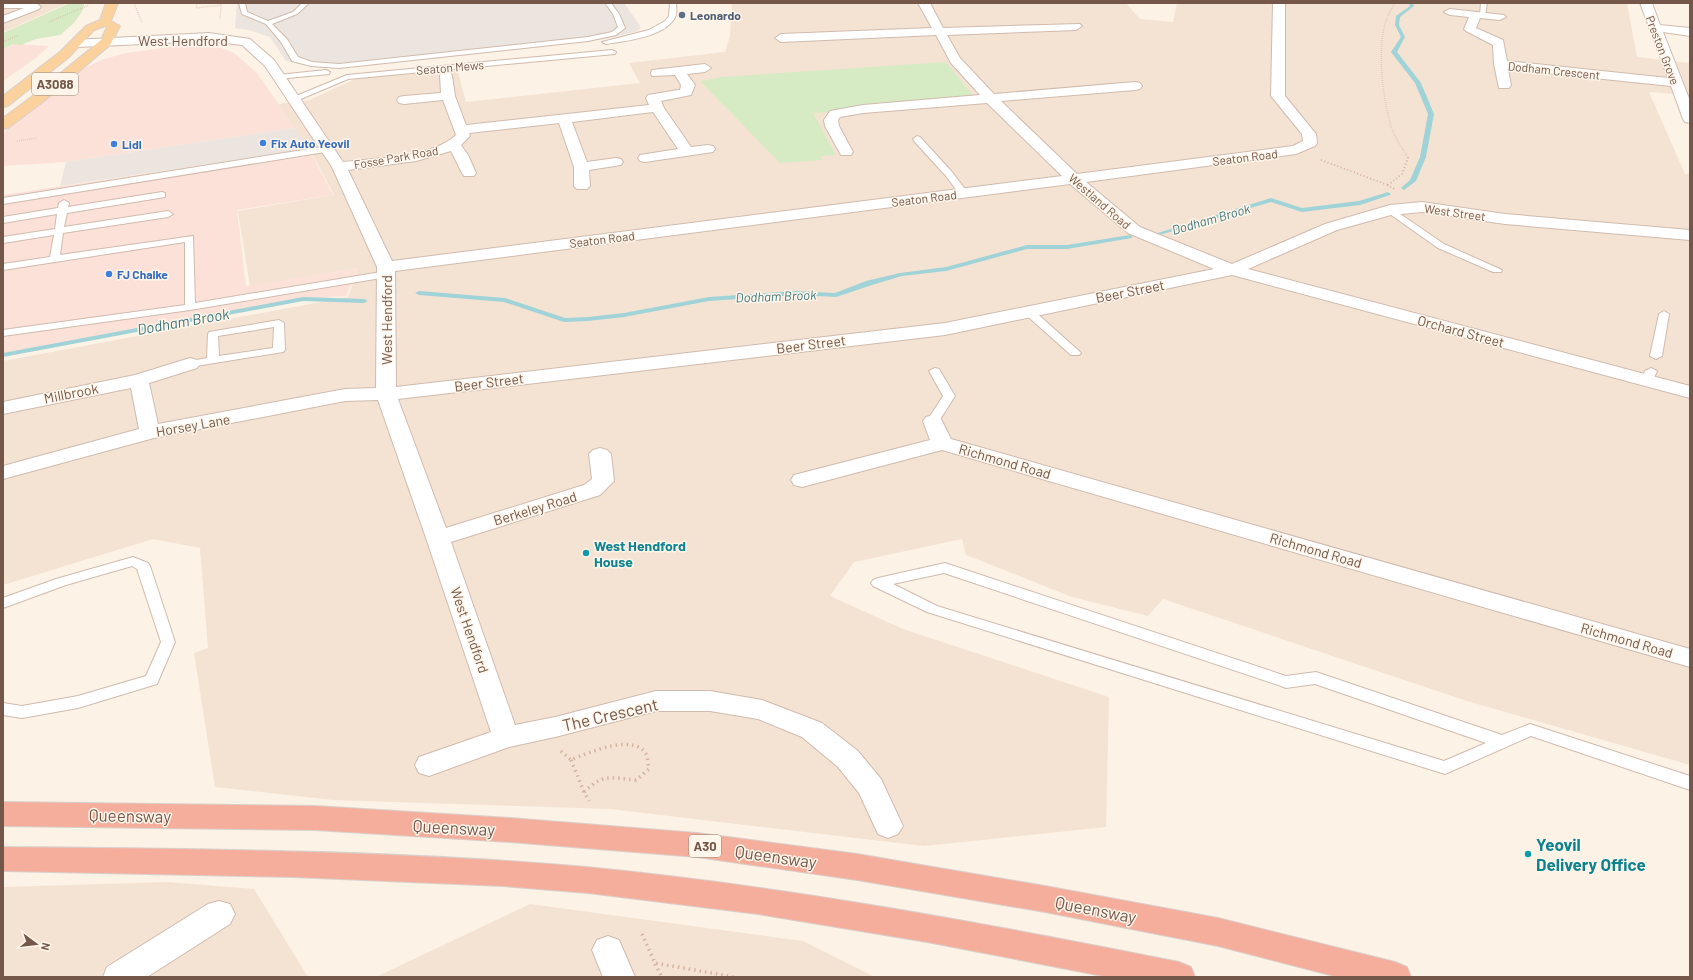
<svg xmlns="http://www.w3.org/2000/svg" width="1693" height="980" viewBox="0 0 1693 980" font-family="Barlow,sans-serif">
	<style>
		.residential { fill: #f4e3d3 }
		.commercial { fill: #fce1d9 }
		.industrial { fill: #ece5df }
		.green { fill: #d6eac3 }
		.lines { fill: none; stroke-linecap: round; stroke-linejoin: round }
		.stream { fill: #a0d3d8; fill-rule: evenodd }
		.lane-casing { stroke: #d0bbae; stroke-width: 2 }
		.street-casing { stroke: #d0bbae; stroke-width: 2 }
		.primary-casing { stroke: #d8d0cc; stroke-width: 2 }
		.highway-casing { stroke: #d8d0cc; stroke-width: 2 }
		.path-far2 { stroke: #d7b1a0; stroke-width: 1.5; stroke-dasharray: 0.5 1.5; stroke-linecap: butt }
		.path-far1 { stroke: #d7b1a0; stroke-width: 2; stroke-dasharray: 1 2.5; stroke-linecap: butt }
		.path { stroke: #d7b1a0; stroke-width: 3.5; stroke-dasharray: 1.5 4; stroke-linecap: butt }
		.lane { fill: #fff; fill-rule: evenodd }
		.street { fill: #fff; fill-rule: evenodd }
		.primary { fill: #fbd29e; fill-rule: evenodd }
		.highway { fill: #f6ae9c; fill-rule: evenodd }
		.service-dot { fill: #5c6f8a; stroke: #fff6eb; stroke-width: 1.5 }
		.shop-dot { fill: #3f7fe0; stroke: #fff6eb; stroke-width: 1.5 }
		.culture-dot { fill: #0f9aa8; stroke: #fff6eb; stroke-width: 1.5 }
		.labels { text-anchor: middle; dominant-baseline: central; stroke-width: 3; stroke-linejoin: round; paint-order: stroke }
		.far-service-label { font-size: 12px; font-weight: bold; fill: #4e5e75; stroke: #fff6eb; text-anchor: start }
		.far-street-label { font-size: 12px; fill: #75574a; stroke: #fff6eb }
		.far-shop-label { font-size: 12px; font-weight: bold; fill: #366cbe; stroke: #fff6eb; text-anchor: start }
		.shield { fill: #fff6eb; stroke: #9e877a; stroke-width: 1 }
		.shield-label { font-size: 13px; font-weight: bold; fill: #75574a }
		.far-water-label { font-size: 13px; font-style: italic; fill: #3e757b; stroke: #fff6eb }
		.street-label { font-size: 14px; fill: #75574a; stroke: #fff6eb }
		.culture-label { font-size: 14px; font-weight: bold; fill: #0d838f; stroke: #fff6eb; text-anchor: start }
		.water-label { font-size: 15px; font-style: italic; fill: #3e757b; stroke: #fff6eb }
		.near-street-label { font-size: 17px; fill: #75574a; stroke: #fff6eb }
		.near-culture-label { font-size: 17px; font-weight: bold; fill: #0d838f; stroke: #fff6eb; text-anchor: start }
	</style>
	<rect width="100%" height="100%" fill="#fcf2e5"/>
	<g class="residential">
		<path d="M3 3H68L3 32Z"/>
		<path d="M732 3H1126L1140 19 1173 22 1177 3H1627L1637 57 1690 63V95L1649 92 1685 174H1690V765L1467 701 1163 599 1148 616 1072 597 966 555 962 539 854 562 830 596 903 629 1109 697 1106 827 924 846 610 809 333 800 215 787 194 653 208 648 200 548 153 539 3 585V361L348 297 358 268 250 286 238 211 334 195 313 155 278 104 309 100 358 78 457 69 466 102 640 83 629 63 725 52 730 36Z"/>
		<path d="M168 882 254 889 308 977H3V887Z"/>
		<path d="M530 904 803 941 875 977H376Z"/>
	</g>
	<g class="commercial">
		<path d="M14 44 49 46 36 58 3 81V49Z"/>
		<path d="M178 46 221 48 234 53 257 73 295 128 66 162 3 166V133L84 68 104 59 126 53Z"/>
		<path d="M309 149 333 195 237 210 246 286 358 268 346 296 303 299 3 355V195Z"/>
	</g>
	<g class="industrial">
		<path d="M237 3H624L641 27 638 31 606 39 341 68 317 67 286 61 270 37 249 30 235 28Z"/>
		<path d="M295 128 309 149 60 186 66 162Z"/>
	</g>
	<g class="green">
		<path d="M70 3H84L83 10 74 23 60 35 36 39 21 45 13 44 3 49V33Z"/>
		<path d="M946 62 973 96 841 108 832 112 813 113 836 155 821 156 822 160 780 163 700 81 722 77Z"/>
	</g>
	<g class="lines">
		<g class="stream">
			<path d="M1409 3H1413L1414 6 1400 17 1399 25 1405 37 1397 52 1421 83 1434 114 1426 157 1416 181 1404 190 1401 188 1410 180 1420 157 1428 114 1415 83 1391 52 1401 37 1395 25 1396 16 1410 6Z"/>
			<path d="M1388 192 1391 194 1390 195 1360 205 1302 212 1271 202 1163 234H1159L1158 233 1271 198 1302 208 1359 201Z"/>
			<path d="M1130 235 1132 236V238L1067 249H1027L946 271 902 276 872 285 836 297 796 295 709 301 624 317 588 321 564 322 504 302 419 295 415 293 419 291 505 298 565 318 588 317 624 313 709 297 796 291 835 293 866 281 900 273 946 267 1027 245H1067Z"/>
			<path d="M303 297 364 299 368 301 364 303 303 301 3 357V353Z"/>
		</g>
		<g class="lane-casing">
			<g id="lane">
				<path d="M239 3H245L247 12 268 21 293 12 302 3H309L297 14 272 24 287 39 298 57 312 62 339 64 588 37 612 32 618 27 613 14 605 3H611L619 14 625 28 616 35 588 41 339 68 311 66 292 61 281 42 266 24 242 14Z"/>
				<path d="M670 3H676C676 7 677 12 676 15 668 37 625 41 606 44L602 42 649 30 665 21 669 16Z"/>
				<path d="M1481 3H1487L1485 16 1480 15Z"/>
				<path d="M612 50 616 52 615 54 348 79 296 101 289 99 347 75Z"/>
				<path d="M326 70 330 72 329 74 278 79 274 77 278 75Z"/>
				<path d="M917 136 920 137 952 172 968 193 966 195H960L946 176 914 141 913 139Z"/>
				<path d="M328 146 331 147V151L3 204V198Z"/>
				<path d="M162 192 165 193V197L67 213 64 227 168 211 173 214 168 217 63 233 60 255 193 236 195 303 387 271 392 274 387 277 190 310 3 336V330L185 305V242L3 270V264L50 257 54 235 3 243V237L55 229 57 214 3 223V217L58 208 59 203 64 200 69 203 68 207Z"/>
				<path d="M1390 207 1444 244 1502 270 1501 272H1493L1438 248 1387 212V208Z"/>
				<path d="M1029 309 1033 310 1079 351 1081 353 1079 355H1071L1025 314 1024 312Z"/>
				<path d="M1664 311 1669 314 1662 356 1656 359 1650 356 1659 314Z"/>
				<path d="M279 320 284 323 285 350 283 352 190 367 184 364 186 362 207 358 208 334 209 332ZM274 327 273 348 219 356 218 336Z"/>
				<path d="M935 368 939 369 955 396 937 424 933 425 927 421 943 396 929 371Z"/>
				<path d="M1651 368 1657 371 1652 382H1644L1642 380 1645 371Z"/>
				<path d="M133 557 148 563 150 566 175 642 157 684 78 708 22 718 3 715V703L22 706 78 696 146 676 161 642 137 569 132 566 66 585 3 608V598L56 579Z"/>
				<path d="M945 563 1286 676 1316 672 1502 735 1530 724 1690 776V790L1531 736 1445 774 927 612 873 586 871 583 873 580 878 578ZM944 573 1281 686 1286 688 1315 684 1486 743 1444 761 937 606 893 584Z"/>
			</g>
		</g>
		<g class="street-casing">
			<g id="street">
				<path d="M3 3H36L41 7 39 9 3 23V16L24 8H3Z"/>
				<path d="M918 3H930L943 28 1080 24 1082 26 1076 30 947 35 960 58 994 94 1135 82 1140 83 1142 86 1140 89 1135 90 1001 101 1077 174 1293 146 1303 141 1302 134 1271 96 1273 3H1285V96L1316 134 1317 143 1315 146 1296 154 1086 182 1140 227 1232 264 1325 224 1390 205 1422 202 1505 214 1690 230V240L1505 224 1422 212 1391 215 1337 230 1248 269 1690 386V398L1232 275 945 335 398 399 446 528 584 485 592 479 589 454 593 450 600 448 607 450 611 454 614 481 600 495 451 542 515 725 555 717 656 691H710L762 700 822 723 858 751 881 779 903 826 898 834 888 838 878 834 859 793 838 767 802 737 758 719 710 711H656L555 737 509 747 429 776 419 773 415 765 419 757 491 732 426 538 378 400 345 401 154 438 3 479V466L139 429 131 388 3 414V402L135 375 190 358 197 360 200 364 197 368 149 383 158 424 345 389 376 388 377 267 332 167 265 66 242 45 209 41 77 47 73 46 71 43 73 40 209 33 250 39 274 60 343 162C375 158 432 158 456 135L443 100 404 104 399 103 397 100 399 97 404 96 441 93 440 76 441 73H451L452 76 455 96 466 125 649 105 646 98 648 95 678 90H680L681 85 675 75 652 76 651 73 652 70 705 64 711 68 705 72 687 74 695 85 691 95 661 101 664 108 691 147 708 145 713 146 715 149 713 152 645 162 640 161 638 158 640 155 678 149 653 112 572 122 587 162 616 158 621 159 623 162 621 165 589 170 590 186 587 189H577L574 186V167L559 123 469 133 470 136 461 145 468 155 476 173 474 176H464L462 173 451 151 416 161 348 170 392 261 1062 176 987 103 863 113 840 117 838 120 839 126 853 152 851 155H841L825 126 824 120 830 111 863 105 980 95 951 63 936 35 781 42 775 38 781 34 932 28ZM1070 184 1128 233 1214 269 945 323 396 387 395 271Z"/>
				<path d="M1640 3H1652L1660 25 1690 28V36L1663 32 1690 101V123L1685 122 1683 119 1671 86 1508 69 1511 85 1509 88H1499L1494 64 1493 45 1466 31 1464 29 1469 17 1450 15 1444 12 1450 9 1504 15 1506 17 1500 20 1480 18 1476 28 1503 40 1507 61 1668 78Z"/>
				<path d="M933 415 940 417 951 439 1690 649V667L942 450 802 487 794 485 791 480 794 475 930 440 923 421 926 417Z"/>
				<path d="M219 901 230 904 235 914 230 924 147 977H103L107 967 208 904Z"/>
				<path d="M608 936 619 940 635 977H603L592 950 597 940Z"/>
			</g>
		</g>
		<g class="primary-casing">
			<path id="primary" d="M106 3H118L111 21 120 26 110 45 44 101 8 128 3 129V118L34 95 101 40 107 27 105 26 94 30 69 57 8 106 3 107V96L61 51 86 26 100 20Z"/>
		</g>
		<g class="highway-casing">
			<g id="highway">
				<path d="M3 802 315 806 510 818 697 833 857 854 1045 886 1218 918 1395 962 1407 967 1411 977H1338L1218 946 1045 912 857 880 697 857 510 842 315 830 3 826Z"/>
				<path d="M3 847C197 849 392 850 586 867 785 886 983 923 1179 962L1191 967 1195 977H1108L927 942 758 914 588 893 503 886 293 877 3 871Z"/>
			</g>
		</g>
		<g class="path-far2">
			<path d="M134 3 142 22"/>
			<path d="M197 3 196 8 221 5 220 19"/>
			<path d="M1395 3C1390 11 1386 19 1384 28 1378 56 1383 103 1392 129 1396 139 1402 148 1407 156"/>
			<path d="M49 22 89 5"/>
			<path d="M3 42 19 35"/>
			<path d="M17 141 37 138"/>
		</g>
		<g class="path-far1">
			<path d="M1321 160 1388 185"/>
			<path d="M1394 189 1388 185 1402 174 1408 158 1406 155"/>
		</g>
		<g class="path">
			<path d="M561 751 571 760C588 753 636 731 647 756 648 760 648 765 649 769L636 780C610 778 604 773 584 792L589 801"/>
			<path d="M571 760 584 792"/>
			<path d="M642 934 655 963 734 977"/>
			<path d="M655 964 662 977"/>
		</g>
		<use href="#lane" class="lane"/>
		<use href="#street" class="street"/>
		<use href="#primary" class="primary"/>
		<use href="#highway" class="highway"/>
	</g>
	<circle class="service-dot" cx="682" cy="15" r="4"/>
	<g class="shop-dot">
		<circle cx="263" cy="143" r="4"/>
		<circle cx="114" cy="144" r="4"/>
		<circle cx="109" cy="274" r="4"/>
	</g>
	<g class="culture-dot">
		<circle cx="586" cy="553" r="4"/>
		<circle cx="1528" cy="854" r="4"/>
	</g>
	<g class="labels">
		<g class="far-service-label">
			<text x="690" y="15">Leonardo</text>
		</g>
		<g class="far-street-label">
			<text transform="translate(1663 50) rotate(69)">Preston Grove</text>
			<text transform="translate(450 67) rotate(-5)">Seaton Mews</text>
			<text transform="translate(1554 70) rotate(6)">Dodham Crescent</text>
			<text transform="translate(396 157) rotate(-10)">Fosse Park Road</text>
			<text transform="translate(1245 157) rotate(-7)">Seaton Road</text>
			<text transform="translate(924 198) rotate(-7)">Seaton Road</text>
			<text transform="translate(1100 201) rotate(41)">Westland Road</text>
			<text transform="translate(1455 212) rotate(8)">West Street</text>
			<text transform="translate(602 239) rotate(-7)">Seaton Road</text>
		</g>
		<g class="far-shop-label">
			<text x="271" y="143">Fix Auto Yeovil</text>
			<text x="122" y="144">Lidl</text>
			<text x="117" y="274">FJ Chalke</text>
		</g>
		<g class="shield">
			<rect x="32" y="73" width="46" height="22" rx="3"/>
			<rect x="689" y="835" width="32" height="22" rx="3"/>
		</g>
		<g class="shield-label">
			<text x="55" y="84">A3088</text>
			<text x="705" y="846">A30</text>
		</g>
		<g class="far-water-label">
			<text transform="translate(1211 219) rotate(-16)">Dodham Brook</text>
			<text transform="translate(776 296) rotate(-2)">Dodham Brook</text>
		</g>
		<g class="street-label">
			<text x="183" y="40">West Hendford</text>
			<text transform="translate(1130 291) rotate(-11)">Beer Street</text>
			<text transform="translate(386 320) rotate(-90)">West Hendford</text>
			<text transform="translate(1461 331) rotate(15)">Orchard Street</text>
			<text transform="translate(811 344) rotate(-7)">Beer Street</text>
			<text transform="translate(489 382) rotate(-7)">Beer Street</text>
			<text transform="translate(71 393) rotate(-11)">Millbrook</text>
			<text transform="translate(193 425) rotate(-10)">Horsey Lane</text>
			<text transform="translate(1005 461) rotate(16)">Richmond Road</text>
			<text transform="translate(535 508) rotate(-17)">Berkeley Road</text>
			<text transform="translate(1316 550) rotate(16)">Richmond Road</text>
			<text transform="translate(470 630) rotate(71)">West Hendford</text>
			<text transform="translate(1627 640) rotate(16)">Richmond Road</text>
		</g>
		<g class="culture-label">
			<text x="594" y="545">West Hendford<tspan x="594" dy="16">House</tspan></text>
		</g>
		<g class="water-label">
			<text transform="translate(183 321) rotate(-10)">Dodham Brook</text>
		</g>
		<g class="near-street-label">
			<text transform="translate(610 714) rotate(-13)">The Crescent</text>
			<text transform="translate(130 815) rotate(1)">Queensway</text>
			<text transform="translate(454 827) rotate(3)">Queensway</text>
			<text transform="translate(776 856) rotate(8)">Queensway</text>
			<text transform="translate(1096 909) rotate(11)">Queensway</text>
		</g>
		<g class="near-culture-label">
			<text x="1536" y="844">Yeovil<tspan x="1536" dy="20">Delivery Office</tspan></text>
		</g>
	</g>
	<rect width="1693" height="980" fill="none" stroke="#75574a" stroke-width="8"/>
	<g transform="translate(36 944) rotate(105)" stroke="#fff6eb" stroke-width="3" paint-order="stroke">
	<path d="M0-3L7 15L0 10L-7 15Z" fill="#75574a"/>
	<text y="-6" font-size="11" font-weight="bold" text-anchor="middle" fill="#75574a">N</text>
	</g>
</svg>
